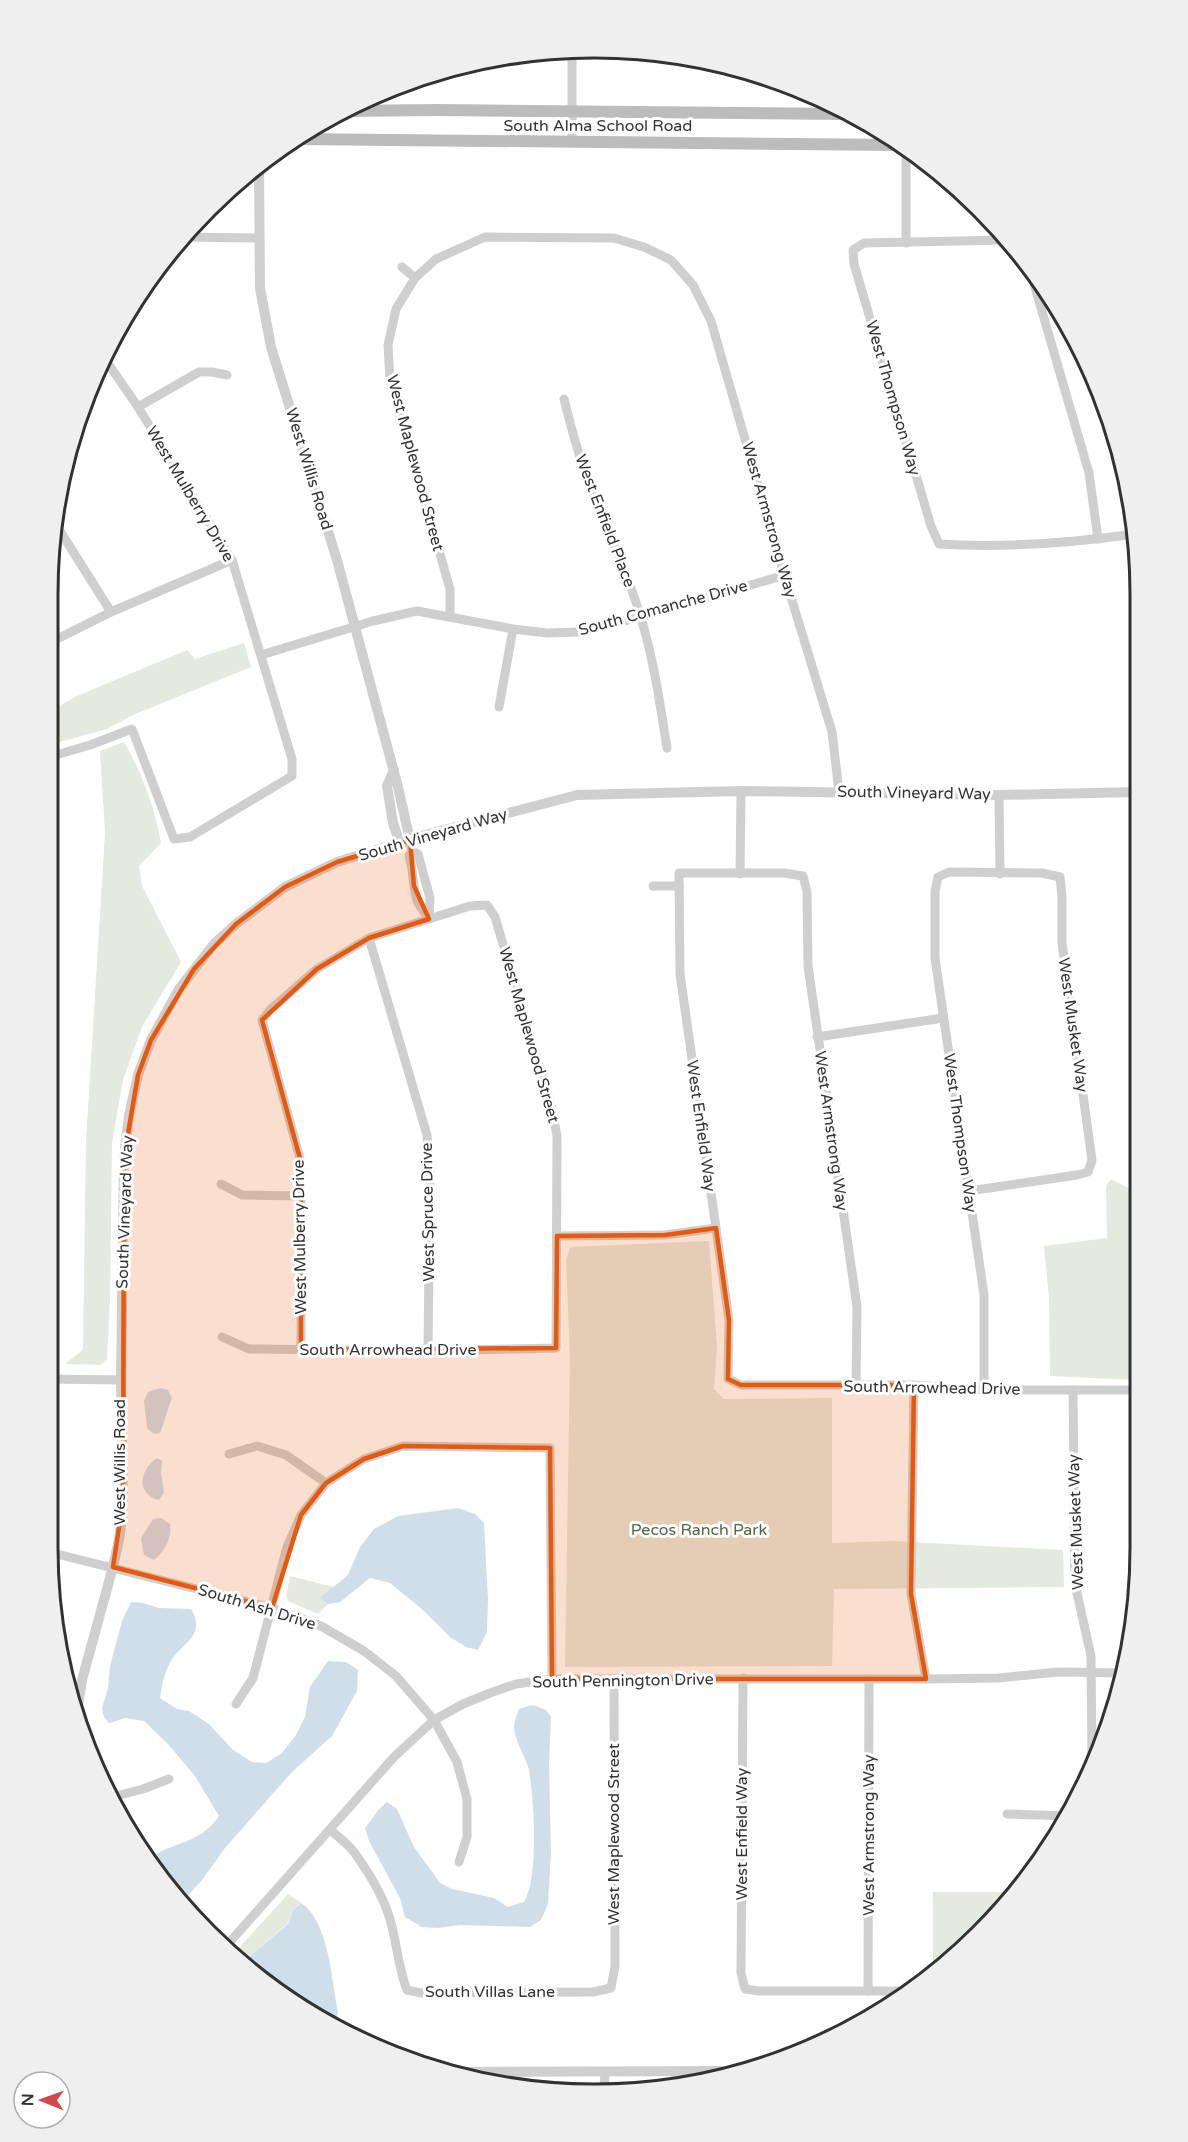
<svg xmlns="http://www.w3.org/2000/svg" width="1188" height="2142" viewBox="0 0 1188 2142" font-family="'Varela Round',sans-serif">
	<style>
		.green { fill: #e4eadf }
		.water { fill: #d0deea }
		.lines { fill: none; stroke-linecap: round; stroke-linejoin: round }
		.minor { stroke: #cfcfcf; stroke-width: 9 }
		.tertiary { stroke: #cfcfcf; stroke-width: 10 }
		.secondary { stroke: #bcbcbc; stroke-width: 12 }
		.marked { fill: #e8590c; fill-opacity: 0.2; stroke: #e8590c; stroke-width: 4.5; stroke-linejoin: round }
		.labels { text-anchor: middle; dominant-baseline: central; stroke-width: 6; stroke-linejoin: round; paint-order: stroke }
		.street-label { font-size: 16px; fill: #323232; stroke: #fff }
		.park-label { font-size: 16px; fill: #526943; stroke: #fff }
		.rim { fill: none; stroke: #323232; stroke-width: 3 }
	</style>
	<rect width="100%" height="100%" fill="#fff"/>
	<g class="green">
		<path d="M244 643 251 667 133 715 107 729 49 745V712L77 696 187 650 195 659Z"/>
		<path d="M124 742C142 773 155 808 161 843L139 866 142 886 181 962 142 1027 123 1080 112 1143 110 1301 107 1359 100 1365 65 1364 83 1350 86 1141 105 833 100 751Z"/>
		<path d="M1111 1179 1138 1193V1380L1050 1376 1049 1298 1044 1246 1107 1238 1106 1186Z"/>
		<path d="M709 1241 717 1346 714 1389 724 1399 832 1398V1543L892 1541 1063 1550 1064 1587 834 1589 832 1666 565 1667 570 1358 566 1260 570 1248 572 1247Z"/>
		<path d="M290 1576 334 1587 321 1598 328 1604 318 1614 288 1601 286 1596Z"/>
		<path d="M933 1892H1009L954 1958 933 1972Z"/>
		<path d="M288 1894 301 1903 292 1911 289 1922 246 1960 236 1951Z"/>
	</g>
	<g class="water">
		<path d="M160 1388 168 1390 172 1398C167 1410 165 1421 160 1433L154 1434 147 1428 144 1401 148 1392Z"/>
		<path d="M157 1458 162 1461 161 1473 164 1493 159 1500C135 1494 140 1469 157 1458Z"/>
		<path d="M458 1508 475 1514 484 1523 488 1599 487 1632 478 1650 466 1647 450 1637 423 1610 390 1583 370 1578 340 1602 328 1604 320 1598 348 1575 360 1547 374 1529 398 1516Z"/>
		<path d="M161 1518 170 1524C172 1539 165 1550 154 1560L144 1555 141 1538 153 1519Z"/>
		<path d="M131 1602 143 1603 159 1608 191 1609C207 1635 182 1643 171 1661 164 1672 162 1686 160 1698L177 1709 189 1711 209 1724 233 1750 252 1762 266 1763 282 1753 296 1735 305 1717 310 1687 328 1661 346 1662 358 1670 357 1691 332 1736 292 1772 225 1848 202 1880 183 1901 161 1881 149 1859C174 1840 198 1846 219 1816L195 1776 168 1744 144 1721 126 1718 109 1723 104 1717 102 1708 108 1688 110 1666 122 1621Z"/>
		<path d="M533 1705 546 1710 551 1717 549 1764 551 1854 548 1904 541 1920 530 1927 460 1925 438 1928 422 1927 405 1917 400 1898 369 1841 365 1828 380 1808 387 1802 397 1809 414 1847 440 1883 452 1889 494 1898 508 1907 524 1902C539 1878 534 1800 529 1770 526 1756 515 1743 514 1727 514 1721 517 1715 519 1709Z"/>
		<path d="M301 1903C329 1921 332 1982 338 2013L335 2022 291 2002 246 1960 289 1923 292 1911Z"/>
	</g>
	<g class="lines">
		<g class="minor">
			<path d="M572 142V50"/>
			<path d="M181 237 259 238"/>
			<path d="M1004 240 864 243 853 250 854 264 931 526 939 544C1004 548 1071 543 1135 534"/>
			<path d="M906 243V149"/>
			<path d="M402 267 415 278"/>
			<path d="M1030 270 1089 473 1098 539"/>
			<path d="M564 399C570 423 576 446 584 469 602 519 626 567 641 618 654 661 660 704 667 748"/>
			<path d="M138 407 199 372H212L227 375"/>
			<path d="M55 523 111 612"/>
			<path d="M450 616V589L390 380 388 345 396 309 415 278 436 259 485 237 614 238 644 247 671 260 693 285 711 321 781 564 832 732 839 792"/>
			<path d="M49 643 111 612 232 560"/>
			<path d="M261 655 373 621 417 611 513 629 547 633 579 632 641 617 785 575"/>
			<path d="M499 707 513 629"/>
			<path d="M49 757 90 745 132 729 174 839 190 837 292 776V759L232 560 138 407 105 359"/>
			<path d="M999 795 1000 874"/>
			<path d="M410 840 412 851 409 856C414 871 412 888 418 903 421 908 426 914 429 919"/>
			<path d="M412 851 418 854 430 898 429 919"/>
			<path d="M740 874 741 791"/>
			<path d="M653 886H679"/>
			<path d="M369 938 427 1135 430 1171 428 1351"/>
			<path d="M817 1037 943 1018"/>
			<path d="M221 1184 242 1195 302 1196"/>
			<path d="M969 1191 1077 1175 1088 1172 1092 1160 1062 943V897L1060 877 1042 873 949 872 938 877 935 891V958L984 1295V1390"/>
			<path d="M557 1236 665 1235 716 1228"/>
			<path d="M222 1337 249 1349 428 1351 556 1348 557 1136 552 1109 495 917 487 905 470 906 369 938 317 969 270 1010 262 1020 301 1162V1350"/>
			<path d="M48 1379 121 1380"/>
			<path d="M856 1385 857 1307 808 966 807 892 803 876 784 873H679L680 974 729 1320 728 1379 741 1385H914L984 1390H1138"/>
			<path d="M914 1385 911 1594 926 1679"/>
			<path d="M1073 1390 1075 1584 1091 1656 1092 1760"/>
			<path d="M229 1454 257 1446 286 1455 326 1483"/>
			<path d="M49 1552 272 1608 321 1626 364 1651 396 1676 434 1720 457 1762 467 1799V1837L459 1862"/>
			<path d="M743 1678 741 1973 745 1989 759 1991H902"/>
			<path d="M236 1704 253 1678 287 1547 301 1515 326 1483 364 1459 403 1446 550 1448 552 1679"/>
			<path d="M116 1796 143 1789 169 1779"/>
			<path d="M1007 1814 1069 1816"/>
			<path d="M331 1830C338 1837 348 1844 354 1852 367 1870 381 1893 388 1913 397 1938 397 1965 407 1990L421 1993 593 1992 611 1988 615 1966 614 1679"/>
			<path d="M228 1944 394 1757 434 1720 463 1704 490 1693 516 1684 552 1679H926L999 1678 1058 1672 1124 1673"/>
			<path d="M868 1991 869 1679"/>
			<path d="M604 2090 605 2072"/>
		</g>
		<g class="tertiary">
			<path d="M259 164 260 288 271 347 337 560 397 783 410 840"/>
			<path d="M394 770 387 786 393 823 400 843"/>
			<path d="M76 1719 82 1680 113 1567 120 1535 123 1501 121 1380 124 1157 129 1115 138 1075 151 1040 179 989 214 944 236 924 285 887 337 862 421 836 577 795 741 791 999 795 1136 792"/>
			<path d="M445 2072 722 2071"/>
		</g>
		<g class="secondary">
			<path d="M342 111 437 110 850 114"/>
			<path d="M296 139 900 145"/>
		</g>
	</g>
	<path class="marked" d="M410 840 414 886 429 919 369 938 317 969 262 1020 301 1162V1350L556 1348 557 1236 665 1235 716 1228 729 1320 728 1379 741 1385H914L911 1594 926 1679H552L550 1448 403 1446 364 1459 326 1483 301 1515 272 1608 113 1567 123 1501 124 1157 138 1075 151 1040 194 969 236 924 285 887 337 862Z"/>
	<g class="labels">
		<g class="street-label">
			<text x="598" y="126">South Alma School Road</text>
			<text transform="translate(893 398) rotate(74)">West Thompson Way</text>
			<text transform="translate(415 463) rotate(75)">West Maplewood Street</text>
			<text transform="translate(309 469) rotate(73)">West Willis Road</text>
			<text transform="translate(190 494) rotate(59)">West Mulberry Drive</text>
			<text transform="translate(769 520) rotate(74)">West Armstrong Way</text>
			<text transform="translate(605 521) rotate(69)">West Enfield Place</text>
			<text transform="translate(663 608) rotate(-15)">South Comanche Drive</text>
			<text transform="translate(914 793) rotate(1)">South Vineyard Way</text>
			<text transform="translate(433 835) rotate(-16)">South Vineyard Way</text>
			<text transform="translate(1073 1025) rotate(82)">West Musket Way</text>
			<text transform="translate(529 1035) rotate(74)">West Maplewood Street</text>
			<text transform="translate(701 1126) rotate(82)">West Enfield Way</text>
			<text transform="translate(831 1131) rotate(82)">West Armstrong Way</text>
			<text transform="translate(960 1133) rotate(82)">West Thompson Way</text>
			<text transform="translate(125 1212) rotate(-88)">South Vineyard Way</text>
			<text transform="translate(428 1212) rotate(-91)">West Spruce Drive</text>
			<text transform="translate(300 1237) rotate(-91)">West Mulberry Drive</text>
			<text x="388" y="1350">South Arrowhead Drive</text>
			<text transform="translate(932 1388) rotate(1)">South Arrowhead Drive</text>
			<text transform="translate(120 1462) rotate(-90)">West Willis Road</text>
			<text transform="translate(1076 1522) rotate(-92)">West Musket Way</text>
			<text transform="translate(257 1607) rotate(17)">South Ash Drive</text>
			<text transform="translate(623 1681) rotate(-1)">South Pennington Drive</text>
			<text transform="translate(614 1834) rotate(-90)">West Maplewood Street</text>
			<text transform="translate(742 1834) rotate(-90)">West Enfield Way</text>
			<text transform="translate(869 1835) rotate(-90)">West Armstrong Way</text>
			<text x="490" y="1992">South Villas Lane</text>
		</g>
		<g class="park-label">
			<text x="699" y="1530">Pecos Ranch Park</text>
		</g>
	</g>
	<path d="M0 0H1188V2142H0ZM594 58H594A536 536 0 0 1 1130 594V1548A536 536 0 0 1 594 2084H594A536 536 0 0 1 58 1548V594A536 536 0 0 1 594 58Z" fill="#efefef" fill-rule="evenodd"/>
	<path class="rim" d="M594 58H594A536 536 0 0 1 1130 594V1548A536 536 0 0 1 594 2084H594A536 536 0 0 1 58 1548V594A536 536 0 0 1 594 58Z"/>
	<g transform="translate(42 2100) rotate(271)"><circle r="28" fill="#ffffff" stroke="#adadad" stroke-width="1.5"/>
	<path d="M0-4.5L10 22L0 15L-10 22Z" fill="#d34949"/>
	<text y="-9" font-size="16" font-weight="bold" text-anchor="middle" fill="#323232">N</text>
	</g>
</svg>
